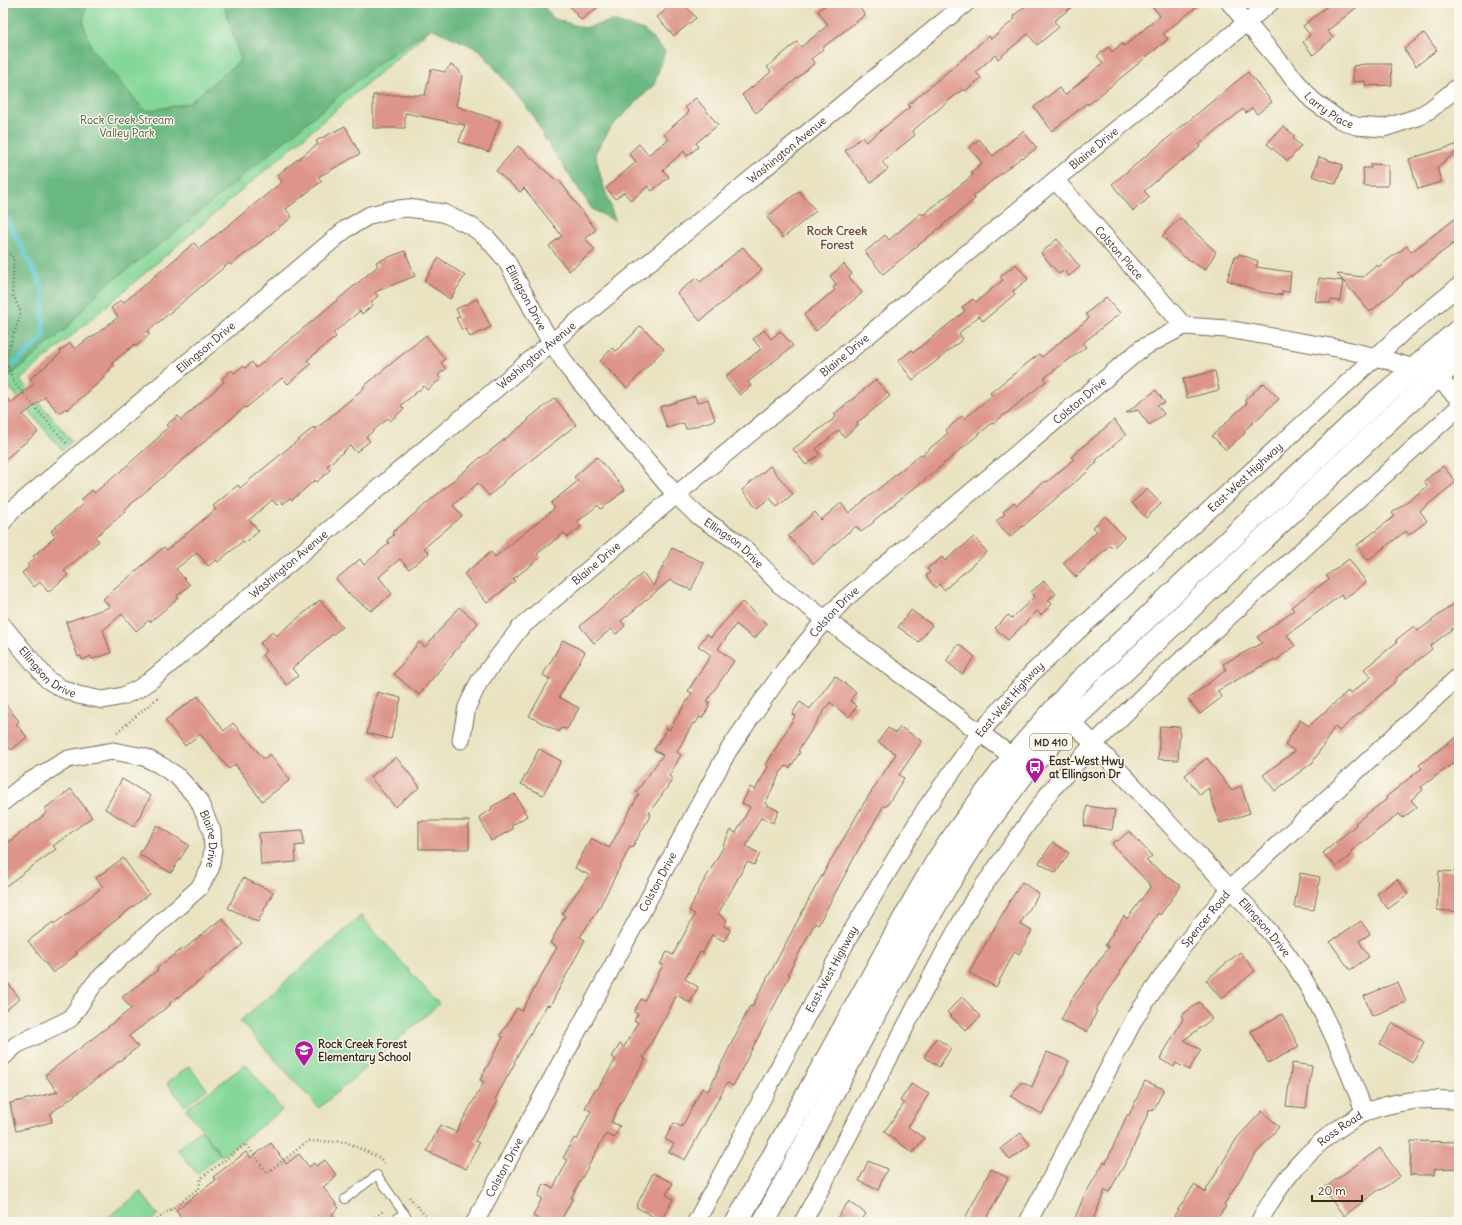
<svg xmlns="http://www.w3.org/2000/svg" width="1462" height="1225" viewBox="0 0 1462 1225" font-family="Delius,sans-serif">
	<style>
		.green { fill: #84d799; stroke: #60805c }
		.forest { fill: #6bb881; stroke: #537150 }
		.lines { fill: none; stroke-linecap: round; stroke-linejoin: round }
		.stream { stroke: #5cc8d2; stroke-width: 5 }
		.building { fill: #dd948a }
		.service-casing { stroke: #786b57; stroke-width: 10 }
		.minor-casing { stroke: #786b57; stroke-width: 19 }
		.primary-casing { stroke: #786b57; stroke-width: 24 }
		.path { stroke: #786b57; stroke-width: 2.5; stroke-dasharray: 1 3; stroke-linecap: butt }
		.service { stroke: #fff; stroke-width: 8 }
		.minor { stroke: #fff; stroke-width: 17 }
		.primary { stroke: #fff; stroke-width: 22 }
		.labels { text-anchor: middle; dominant-baseline: central; stroke-width: 3; stroke-linejoin: round; paint-order: stroke }
		.shield { fill: #fbf7ec; stroke: #75685c; stroke-width: 1 }
		.shield-label { font-size: 10px; font-weight: bold; fill: #3b2a1e }
		.street-label { font-size: 11px; fill: #3b2a1e; stroke: #fbf7ec }
		.park-label { font-size: 11px; fill: #4d553d; stroke: #fbf7ec }
		.poi-label { font-size: 11px; font-weight: bold; fill: #3b2a1e; stroke: #fbf7ec; text-anchor: start }
		.neighbourhood-label { font-size: 12px; font-weight: bold; fill: #744f44; stroke: #fbf7ec }
	</style>
	<rect width="100%" height="100%" fill="#fbf7ec"/>
	<filter id="ink" filterUnits="userSpaceOnUse"><feTurbulence type="fractalNoise" baseFrequency=".025" numOctaves="2"/><feDisplacementMap in="SourceGraphic" scale="8" xChannelSelector="R" yChannelSelector="G"/><feConvolveMatrix kernelMatrix="1 2 1 2 8 2 1 2 1" color-interpolation-filters="sRGB"/></filter>
	<filter id="wash" filterUnits="userSpaceOnUse"><feTurbulence type="fractalNoise" baseFrequency=".012" numOctaves="4" result="noise"/><feDisplacementMap in="SourceGraphic" scale="16" xChannelSelector="R" yChannelSelector="G"/><feGaussianBlur stdDeviation="0.9" result="paint"/><feColorMatrix in="noise" values="0 0 0 0 0 0 0 0 0 0 0 0 0 0 0 0 0 1.4 0 .05"/><feComposite in="paint" operator="in"/></filter>
	<g filter="url(#wash)">
		<rect width="100%" height="100%" fill="#e9e3c2"/>
		<g class="green">
			<path d="M3 3H461L20 380 72 441 62 450 10 388 3 394Z"/>
			<path d="M361 916 439 1004 319 1108 240 1021Z"/>
			<path d="M246 1064 282 1110 222 1156 186 1109Z"/>
			<path d="M189 1066 207 1089 185 1106 167 1083Z"/>
			<path d="M201 1130 220 1155 197 1174 177 1149Z"/>
			<path d="M141 1192 158 1215 149 1222H108L106 1219Z"/>
		</g>
		<path class="forest" d="M3 3H87L83 22 92 49 137 102 146 111 189 103 241 60 223 3H542L552 18 584 28 612 21 644 30 665 51 654 85 612 126 595 153 601 178 615 221 592 209 545 139 532 114 480 50 431 28 378 63 166 240 100 290 68 327 3 382Z"/>
		<g class="lines">
			<path class="stream" d="M3 211 43 289V338L13 365"/>
		</g>
		<g id="blocks">
			<g class="building">
				<path d="M567 3H603L581 20Z"/>
				<path d="M674 3H684L696 18 674 36 657 17Z"/>
				<path d="M828 3H856L865 15 822 48 823 49 811 59 815 63 756 113 742 95 771 72 767 67 797 42 801 47 828 25 818 11Z"/>
				<path d="M1029 3H1077L1054 21 1059 27 1037 45 1028 34 998 59 995 55 976 72 981 78 965 91 963 89 912 131 915 135 882 162 888 169 871 183 845 151 862 137 866 142 910 107 908 105 977 47V46L989 36 991 39 1015 19 1013 16Z"/>
				<path d="M1150 3H1201L1163 34 1168 39 1088 105 1087 103 1052 131 1034 107 1059 88 1065 95 1103 63 1097 56 1108 47 1112 52 1122 44 1124 46 1160 16Z"/>
				<path d="M1331 3H1362L1327 31 1333 38 1313 55 1303 42 1310 35 1303 26Z"/>
				<path d="M1424 33 1437 50 1416 66 1404 49Z"/>
				<path d="M1365 64H1391L1392 85 1366 86 1365 81 1353 82V66Z"/>
				<path d="M451 65 458 69 462 76 456 106 500 121 489 152 459 142 465 125 405 113V128H373V95H425L431 69 444 72Z"/>
				<path d="M1248 72 1272 102 1257 114 1252 108 1246 113 1243 109 1199 145 1200 147 1183 161 1182 160 1144 191 1150 197 1133 211 1112 184Z"/>
				<path d="M696 98 718 125 696 143 698 147 687 156 684 151 663 170 669 177 652 191 648 186 631 201 624 192 615 199 606 188 636 162 629 153 639 144 648 155 669 139 664 134 689 112 685 107Z"/>
				<path d="M345 126 360 154 318 177 322 181 286 209 292 217 231 265 229 263 147 332 150 334 136 346 135 344 112 363 114 365 109 369 110 370 103 376 104 378 67 410 66 408 59 413 45 397 23 415 38 432 3 461V393L11 403 34 384 30 379 61 353 60 351 70 343 75 349 90 337 91 338 118 317 111 308 121 300 123 303 194 243 199 249 282 182 277 175 318 144 316 141Z"/>
				<path d="M1283 126 1295 136 1293 139 1301 146 1288 161 1267 144Z"/>
				<path d="M1023 131 1037 148 1023 158 1022 157 973 196 975 199 883 274 865 252 885 235 889 240 921 213 923 215 973 175 971 172 982 163 969 148 979 139 993 156Z"/>
				<path d="M1459 144V150L1437 167 1441 182 1418 189 1409 159Z"/>
				<path d="M518 146 557 181 559 180 596 230 585 238 595 250 569 271 549 246 562 236 524 188 520 192 496 171Z"/>
				<path d="M1319 157 1343 165 1336 184 1312 176Z"/>
				<path d="M1371 164 1388 165V186H1364L1363 168H1371Z"/>
				<path d="M799 191 816 211 783 238 767 217Z"/>
				<path d="M1459 216V240L1450 246 1402 283 1403 284 1370 312 1337 274 1363 277 1377 265 1378 267 1407 246 1411 252Z"/>
				<path d="M1180 218 1216 252 1205 270 1183 256 1162 236Z"/>
				<path d="M1057 239 1080 267 1069 276 1064 270 1059 274 1041 253Z"/>
				<path d="M743 247 762 270 700 321 677 293 696 278 700 282Z"/>
				<path d="M405 251 415 276 375 292 378 296 371 302 373 305 362 314 360 311 333 333 336 337 307 360 311 364 288 384 282 378 246 408 245 407 124 510 125 512 95 537 99 541 64 571 68 575 48 592 40 582 34 587 22 573 29 567 27 565 35 558 33 556 55 537 51 531 84 503 82 499 92 490 94 493 121 471 161 435 160 434 169 427 166 425 178 416 181 420 224 382 222 379 232 370 234 373 243 366 245 368 252 362 256 368 378 266 376 262Z"/>
				<path d="M1239 254 1258 261 1256 267 1291 272 1289 292 1282 291V295L1261 292 1227 280 1235 256 1238 257Z"/>
				<path d="M439 258 465 276 450 299 424 281Z"/>
				<path d="M844 264 852 274 849 277 862 293 816 331 804 315 835 290 833 287 837 285 830 276Z"/>
				<path d="M1016 264 1028 279 1013 291 1015 294 983 321 979 316 959 333 963 339 913 380 898 361 912 350 914 352 965 311 962 307 973 299 976 302 1003 280 1000 277Z"/>
				<path d="M1319 278 1343 281 1340 301 1331 300 1330 303 1315 301Z"/>
				<path d="M1106 297 1120 313 1083 343 1086 347 1044 378 1046 381 993 424 992 423 927 478 873 521 874 522 861 532 856 526 848 533V532L814 564 788 536 815 512 821 520 841 503 849 513 921 454 922 455 948 433 946 430 962 416 964 419 992 396 990 393 1039 354 1042 357 1089 318 1086 314Z"/>
				<path d="M477 299 491 327 470 337 466 329 462 330 456 318 460 317 456 309Z"/>
				<path d="M641 326 664 349 627 388 600 361 612 348 616 351Z"/>
				<path d="M764 330 771 339 780 331 793 346 748 382 751 386 740 395 725 377 761 349 753 339Z"/>
				<path d="M426 335 445 359 441 363 446 369 438 375 441 379 427 390 424 386 401 405 404 409 390 421 388 418 366 437 370 441 356 452 350 446 327 466 330 470 317 482 315 480 292 500 290 498 283 504 281 501 277 505 272 500 249 520 259 531 245 543 243 541 218 562 216 560 208 566 197 552 176 569 190 585 177 596 178 598 150 622 149 620 136 631 122 614 103 630 111 653 92 659 91 656 82 660 81 656 78 657 66 622 110 607 103 599 164 547 167 550 216 509 213 506 238 485 240 488 314 427 316 429 364 388 363 387Z"/>
				<path d="M1215 371 1219 390 1187 398 1183 379Z"/>
				<path d="M876 380 890 396 857 423 858 425 844 437 839 430 816 449 820 454 806 465 793 449 836 417 834 414Z"/>
				<path d="M1264 383 1279 399 1244 431 1245 433 1226 450 1212 436 1247 403 1245 400Z"/>
				<path d="M1156 390 1165 403 1157 405 1164 414 1149 425 1138 410 1126 413Z"/>
				<path d="M695 396 697 403 708 399 715 420 686 429 684 423 667 428 660 407Z"/>
				<path d="M555 398 576 425 503 482V483L489 496 478 483 453 505 462 516 424 548 429 553 409 569 400 559 379 577 392 594 371 611 349 594 336 579 360 559 364 565 389 543 387 540 394 535 392 533 481 457V458L529 420 528 419Z"/>
				<path d="M1114 420 1126 435 1096 460 1097 462 1086 473 1010 537 996 521 1005 514 1003 512 1014 502 1017 505 1045 481 1047 482 1074 459 1071 457Z"/>
				<path d="M597 457 625 490 601 509 598 505 577 522 581 527 568 537 564 533 537 554 540 558 513 579 515 581 487 603 464 574 491 552 495 557 555 508 551 503 578 481 574 477Z"/>
				<path d="M770 466 793 494 777 507 770 498 757 508 742 490Z"/>
				<path d="M1443 466 1456 482 1420 511 1427 521 1409 535 1406 531 1368 560 1357 545 1395 516 1392 513 1428 486 1424 481Z"/>
				<path d="M1147 489 1161 504 1146 518 1132 503Z"/>
				<path d="M1105 516 1124 537 1113 548 1110 545 1076 577 1063 563 1097 531 1093 527Z"/>
				<path d="M974 537 987 552 944 590 939 584 935 588 926 576 930 572 927 569 942 557 945 561Z"/>
				<path d="M672 548 704 563 691 590 670 580 621 621 625 626 616 634 611 629 594 643 580 626 643 573 653 586Z"/>
				<path d="M1349 559 1366 582 1344 599 1341 595 1287 635 1295 646 1275 661 1274 659 1217 691 1222 697 1200 714 1188 699 1226 670 1223 664 1262 643 1257 637 1294 610 1291 607 1329 579 1326 576Z"/>
				<path d="M1044 581 1056 594 1048 600 1052 604 1041 615 1037 611 1008 640 995 628 1008 615 1012 618 1035 596 1031 592Z"/>
				<path d="M320 600 342 627 292 668 298 676 287 685 262 655 267 651 260 643 272 632 276 636Z"/>
				<path d="M1459 600V624L1430 646 1432 649 1396 678 1397 680 1339 731 1335 726 1313 762 1275 791 1263 775 1295 751 1285 745 1300 720 1309 726 1348 691 1350 694 1371 677 1364 669 1397 642 1396 640 1414 626 1418 631Z"/>
				<path d="M742 602 767 624 754 639 736 624 718 649 734 661 707 701 710 702 707 705 709 707 702 718 700 717 695 724 693 723 677 752 681 755 669 776 673 779 649 813 651 814 632 848 630 847 598 910 580 937 585 940 550 1006 547 1005 514 1062 515 1063 495 1099 498 1101 475 1141 479 1143 466 1169 427 1151 440 1125 456 1132 484 1082 480 1080 503 1037 500 1036 517 1008 522 1011 557 947 550 943 565 916 562 914 589 875 575 868 591 838 609 848 639 794 636 792 663 755 654 750 667 728 669 730 692 693 688 691 711 655 698 646 707 634 711 637Z"/>
				<path d="M459 607 478 623 419 695 394 674 419 642 425 647Z"/>
				<path d="M911 610 932 625 919 642 898 627Z"/>
				<path d="M563 640 585 652 559 697 579 708 567 729 561 728 559 732 529 716 550 679 543 675Z"/>
				<path d="M959 644 975 657 962 674 946 661Z"/>
				<path d="M835 676 856 692 850 701 857 706 849 717 830 702 798 751 800 752 790 768 786 766 780 773 765 804 779 811 773 823 761 817 746 846 760 854 754 865 747 862 718 914 722 916 721 917 727 920 724 926 731 929 724 941 712 935 703 953 700 952 685 979 698 987 690 1003 677 995 643 1058 646 1059 627 1090 611 1122 620 1126 614 1138 606 1134 571 1198H573L560 1222H544L533 1216 542 1198 538 1196 544 1184 553 1188 568 1160 563 1158 574 1138 577 1140 591 1111 585 1108 595 1089 597 1090 616 1059 612 1057 620 1044 624 1047 638 1022 634 1021 638 1014 634 1012 641 999 644 1001 663 965 660 964 667 952 673 955 695 914 689 911 700 888 724 846H723L731 830 736 833 750 807 742 803 750 787 755 790 768 767 766 765 795 716 792 714 800 702 810 709Z"/>
				<path d="M377 692 401 698 391 739 367 733Z"/>
				<path d="M198 696 224 731 233 723 264 759 270 754 290 780 262 801 235 764 229 769 200 734 185 746 165 720Z"/>
				<path d="M3 701 19 721 16 724 27 737 11 750 3 740Z"/>
				<path d="M1160 726 1180 727 1178 760 1158 759Z"/>
				<path d="M900 727 922 741 899 775 904 778 886 807 884 805 861 845 818 925 815 923 788 974 790 975 733 1086 727 1083 685 1160 669 1152 674 1144 665 1139 674 1123 682 1127 702 1088 708 1091 750 1006 752 1007 816 886 864 803 896 754 878 742 888 728 896 733Z"/>
				<path d="M1459 735V759L1421 787 1423 790 1411 800 1417 807 1403 818 1399 814 1351 851 1353 853 1336 867 1323 853 1356 825 1355 823 1387 799 1386 797 1422 768 1419 765Z"/>
				<path d="M539 749 561 761 543 795 521 784Z"/>
				<path d="M396 757 420 787 395 807 370 777Z"/>
				<path d="M1207 758 1231 790 1241 786 1250 813 1220 823 1208 788 1200 795 1185 775Z"/>
				<path d="M122 779 151 796 134 826 105 809Z"/>
				<path d="M71 789 92 817 53 846 56 849 3 888V846L47 813 44 809Z"/>
				<path d="M515 794 527 816 511 826 513 829 491 841 479 817 492 809 491 807Z"/>
				<path d="M1087 806 1115 810 1112 830 1084 826Z"/>
				<rect x="419" y="821" width="50" height="28"/>
				<path d="M157 825 189 845 171 873 139 854Z"/>
				<path d="M303 830 304 845 295 846 296 862 261 865 259 833Z"/>
				<path d="M1129 831 1152 856 1146 861 1181 886 1160 915 1158 913 1120 972 1121 973 1095 1010 1097 1011 1087 1032 1061 1020 1071 1000 1109 947 1105 945 1124 916 1127 919 1151 886 1112 844 1116 840 1118 841Z"/>
				<path d="M1053 842 1069 853 1056 873 1039 863Z"/>
				<path d="M123 858 149 894 76 952 77 954 53 973 28 941 53 922 54 924 103 887 96 878Z"/>
				<path d="M1439 871 1459 872V912L1437 910Z"/>
				<path d="M1300 873 1320 877 1314 910 1294 907Z"/>
				<path d="M243 878 273 892 258 922 228 908Z"/>
				<path d="M1397 879 1408 894 1388 909 1377 894Z"/>
				<path d="M1022 882 1039 894 1020 924 1032 931 1019 954 1015 951 996 987 969 973 1008 904Z"/>
				<path d="M222 918 243 944 203 977V978L169 1004 170 1005 129 1036 138 1047 50 1114 52 1122 16 1131 10 1103 58 1092 45 1075 131 1009 122 997 158 970 157 968 182 949 183 950Z"/>
				<path d="M1361 921 1370 934 1359 941 1369 957 1350 970 1330 942Z"/>
				<path d="M1240 952 1255 971 1221 999 1206 980Z"/>
				<path d="M3 977 20 999 3 1012Z"/>
				<path d="M1398 982 1406 1002 1372 1016 1364 996Z"/>
				<path d="M962 997 981 1016 966 1031 947 1012Z"/>
				<path d="M1199 1002 1212 1019 1184 1040 1201 1050 1189 1070 1176 1063 1174 1067 1160 1059 1183 1019 1181 1016Z"/>
				<path d="M1282 1014 1299 1047 1268 1063 1251 1031Z"/>
				<path d="M1393 1023 1424 1042 1412 1063 1380 1044Z"/>
				<path d="M936 1038 951 1048 939 1067 924 1057Z"/>
				<path d="M1047 1052 1069 1061 1060 1082 1042 1114 1010 1096 1022 1082 1032 1087Z"/>
				<path d="M1292 1063 1312 1066 1306 1108 1286 1106Z"/>
				<path d="M1145 1081 1164 1089 1153 1111 1150 1109 1130 1155 1109 1192 1105 1190 1092 1222H1086L1075 1218 1084 1196 1104 1162 1106 1163 1127 1115H1129Z"/>
				<path d="M911 1084 929 1094 908 1127 924 1138 913 1153 884 1132 904 1104 900 1101Z"/>
				<path d="M1262 1111 1279 1127 1254 1156 1224 1205 1226 1206 1215 1222H1183L1174 1216 1194 1185 1205 1192 1237 1138Z"/>
				<path d="M1021 1133 1030 1145 1010 1160 1001 1148Z"/>
				<path d="M1411 1141 1459 1142V1168L1434 1169V1175H1410Z"/>
				<path d="M271 1143 286 1164 299 1154 309 1167 314 1163 316 1166 325 1160 337 1176 323 1187 339 1208 332 1214 338 1222H185L176 1210 216 1180 213 1177 246 1152 251 1158Z"/>
				<path d="M1380 1148 1400 1176 1381 1190 1380 1189 1344 1216 1323 1189Z"/>
				<path d="M868 1161 887 1169 878 1190 859 1181Z"/>
				<path d="M991 1169 1008 1178 985 1222H963Z"/>
				<path d="M653 1173 673 1183 666 1195 673 1199 661 1221 636 1207Z"/>
				<path d="M849 1201 866 1214 860 1222H834Z"/>
			</g>
		</g>
	</g>
	<g filter="url(#ink)">
		<use href="#blocks" fill-opacity="0" stroke="#786b57" stroke-width="1"/>
		<g class="lines">
			<g class="service-casing">
				<g id="service">
					<path d="M345 1199 377 1175 410 1222"/>
					<path d="M392 1222 404 1213"/>
				</g>
			</g>
			<g class="minor-casing">
				<g id="minor">
					<path id="s1" d="M1230 3 1312 100 1338 119 1356 126 1384 128 1418 117 1431 109 1459 86"/>
					<path id="s2" d="M1055 180 1184 326"/>
					<path id="s3" d="M3 522 11 511 346 229 370 215 389 210 408 208 443 213 471 226 487 238 506 260 545 332 569 369 676 495 698 516 736 541 748 552 780 585 825 619 1013 757"/>
					<path id="s4" d="M3 626 48 680 61 688 78 695 103 700 123 696 138 689 151 680 541 351 966 3"/>
					<path id="s5" d="M1071 721C1115 765 1157 811 1200 857 1236 895 1276 933 1303 978 1329 1020 1347 1067 1365 1113"/>
					<path id="s6" d="M461 740 467 707 479 682 520 628 676 495 1055 180 1270 3"/>
					<path id="s7" d="M3 802 27 783 68 759 113 751 144 757 160 765 177 776 198 799 212 831 213 849 210 869 199 888 118 960 94 984 70 1019 16 1045 3 1057"/>
					<path id="s8" d="M475 1222 728 751C764 698 800 644 846 598L1105 379 1142 348 1184 326 1227 329 1342 349 1376 357 1414 368 1435 378 1443 383 1459 399"/>
					<path id="s9" d="M696 1222 852 931 926 808 980 733 1032 673 1404 331 1459 286"/>
					<path d="M803 1222 945 951 973 901 1051 790 1094 744 1152 687 1459 407"/>
					<path id="s10" d="M1028 1222 1135 1018 1180 950 1230 889 1459 676"/>
					<path id="s11" d="M1259 1222C1281 1181 1307 1148 1347 1123 1353 1120 1359 1115 1366 1112 1379 1107 1395 1103 1410 1101 1426 1098 1443 1100 1459 1100"/>
				</g>
			</g>
			<g class="primary-casing">
				<g id="primary">
					<path d="M737 1222 916 897 937 861 961 826 1013 757 1079 682 1379 399 1459 330"/>
					<path d="M764 1222 890 985 944 890 984 827 1025 772 1071 721 1394 415 1459 358"/>
				</g>
			</g>
			<g class="path">
				<path d="M3 249 14 258 12 293 21 313 5 360 15 384 67 444"/>
				<path d="M117 732 160 696"/>
				<path d="M409 1197 431 1222"/>
				<path d="M154 1222 199 1188 201 1178 246 1144 267 1173 308 1141 346 1142 380 1158 385 1164"/>
				<path d="M369 1222 383 1211"/>
			</g>
			<use href="#service" class="service"/>
			<use href="#minor" class="minor"/>
			<use href="#primary" class="primary"/>
		</g>
	</g>
	<defs>
		<g id="bus-pin" transform="scale(1)"><path d="M0 17L-7.5 6A9.5 9.5 0 1 1 7.5 6Z" fill="#b5179e" stroke="#fbf7ec"/><path d="M-5-6H5V4H4V6H2V4H-2V6H-4V4H-5ZM-3.5-4V0h7V-4ZM-3.5 1.2v1.5H-2V1.2ZM2 1.2v1.5H3.5V1.2Z" fill="#fff"/></g>
		<g id="school-pin" transform="scale(1)"><path d="M0 17L-7.5 6A9.5 9.5 0 1 1 7.5 6Z" fill="#b5179e" stroke="#fbf7ec"/><path d="M0-5L7-2L0 1L-7-2ZM-4 1L0 2.5L4 1V4Q0 6-4 4Z" fill="#fff"/></g>
	</defs>
	<g fill-rule="evenodd">
		<use href="#bus-pin" x="1035" y="767"/>
		<use href="#school-pin" x="304" y="1050"/>
	</g>
	<g class="labels">
		<rect class="shield" x="1030" y="734" width="42" height="16" rx="3"/>
		<g class="shield-label">
			<text x="1051" y="742">MD 410</text>
		</g>
		<g class="street-label">
			<text stroke="none"><textPath href="#s1" startOffset="147">Larry Place</textPath></text>
			<text stroke="none"><textPath href="#s6" startOffset="877">Blaine Drive</textPath></text>
			<text stroke="none"><textPath href="#s4" startOffset="1010">Washington Avenue</textPath></text>
			<text stroke="none"><textPath href="#s2" startOffset="97">Colston Place</textPath></text>
			<text stroke="none"><textPath href="#s3" startOffset="676">Ellingson Drive</textPath></text>
			<text stroke="none"><textPath href="#s3" startOffset="268">Ellingson Drive</textPath></text>
			<text stroke="none"><textPath href="#s6" startOffset="553">Blaine Drive</textPath></text>
			<text stroke="none"><textPath href="#s4" startOffset="686">Washington Avenue</textPath></text>
			<text stroke="none"><textPath href="#s8" startOffset="1034">Colston Drive</textPath></text>
			<text stroke="none"><textPath href="#s9" startOffset="935">East-West Highway</textPath></text>
			<text stroke="none"><textPath href="#s3" startOffset="1000">Ellingson Drive</textPath></text>
			<text stroke="none"><textPath href="#s6" startOffset="229">Blaine Drive</textPath></text>
			<text stroke="none"><textPath href="#s4" startOffset="362">Washington Avenue</textPath></text>
			<text stroke="none"><textPath href="#s8" startOffset="710">Colston Drive</textPath></text>
			<text stroke="none"><textPath href="#s4" startOffset="65">Ellingson Drive</textPath></text>
			<text stroke="none"><textPath href="#s9" startOffset="611">East-West Highway</textPath></text>
			<text stroke="none"><textPath href="#s7" startOffset="267">Blaine Drive</textPath></text>
			<text stroke="none"><textPath href="#s8" startOffset="386">Colston Drive</textPath></text>
			<text stroke="none"><textPath href="#s10" startOffset="352">Spencer Road</textPath></text>
			<text stroke="none"><textPath href="#s5" startOffset="283">Ellingson Drive</textPath></text>
			<text stroke="none"><textPath href="#s9" startOffset="287">East-West Highway</textPath></text>
			<text stroke="none"><textPath href="#s11" startOffset="125">Ross Road</textPath></text>
			<text stroke="none"><textPath href="#s8" startOffset="62">Colston Drive</textPath></text>
		</g>
		<g class="park-label">
			<text x="127" y="120">Rock Creek Stream<tspan x="127" dy="13">Valley Park</tspan></text>
		</g>
		<g class="poi-label">
			<text x="1049" y="761">East-West Hwy<tspan x="1049" dy="13">at Ellingson Dr</tspan></text>
			<text x="318" y="1044">Rock Creek Forest<tspan x="318" dy="13">Elementary School</tspan></text>
		</g>
		<g class="neighbourhood-label">
			<text x="837" y="230">Rock Creek<tspan x="837" dy="14">Forest</tspan></text>
		</g>
	</g>
	<rect width="1462" height="1225" fill="none" stroke="#fbf7ec" stroke-width="16"/>
	<path d="M1312 1195v6h50v-6" fill="none" stroke="#3b2a1e" stroke-width="2"/>
	<text x="1318" y="1195" font-size="12" fill="#3b2a1e" stroke="#fbf7ec" stroke-width="3" paint-order="stroke">20 m</text>
</svg>
